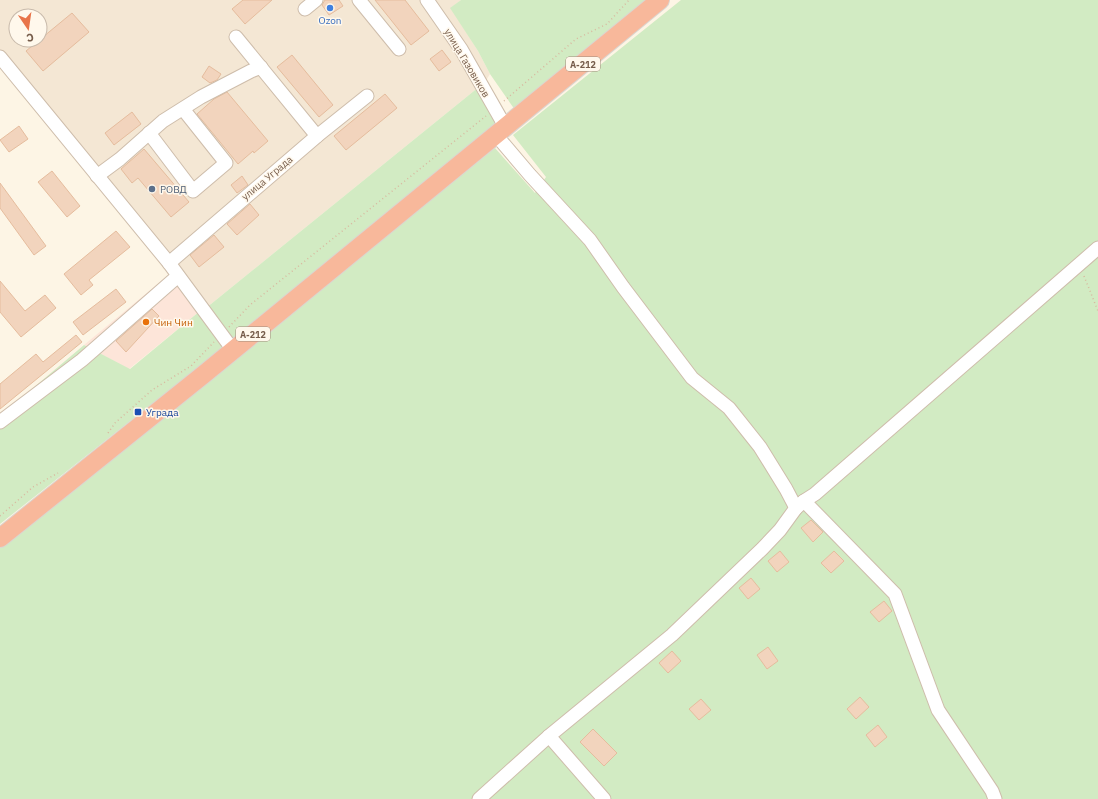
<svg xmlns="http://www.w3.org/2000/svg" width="1098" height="799" viewBox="0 0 1098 799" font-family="'IBM Plex Sans',sans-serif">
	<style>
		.residential { fill: #f4e7d4; fill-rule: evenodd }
		.commercial { fill: #fde5d9 }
		.green { fill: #d2ebc3 }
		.building { fill: #f2d4bd; stroke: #e5bc9d }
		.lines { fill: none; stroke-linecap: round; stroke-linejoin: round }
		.minor-casing { stroke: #cebdab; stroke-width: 15 }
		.highway-casing { stroke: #dbd5d0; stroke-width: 20 }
		.path { stroke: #d8b89f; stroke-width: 1.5; stroke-dasharray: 1 3; stroke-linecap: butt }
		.minor { stroke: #fff; stroke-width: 13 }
		.highway { stroke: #f8b89b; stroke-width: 18 }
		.shop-dot { fill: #3f7fe0; stroke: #fff8ec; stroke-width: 1.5 }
		.service-dot { fill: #5c6f8a; stroke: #fff8ec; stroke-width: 1.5 }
		.food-dot { fill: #e8710a; stroke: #fff8ec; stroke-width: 1.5 }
		.transit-dot { fill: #1a4fb4; stroke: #fff8ec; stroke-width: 1.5 }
		.labels { text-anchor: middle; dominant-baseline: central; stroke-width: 3; stroke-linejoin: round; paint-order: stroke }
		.shield { fill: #fff8ec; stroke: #9f8b7b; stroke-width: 1 }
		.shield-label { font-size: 9px; font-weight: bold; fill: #765c4a }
		.shop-label { font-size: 10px; fill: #366cbe; stroke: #fff8ec }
		.street-label { font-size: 10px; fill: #765c4a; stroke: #fff8ec }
		.service-label { font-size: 10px; fill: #4e5e75; stroke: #fff8ec; text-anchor: start }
		.food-label { font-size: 10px; fill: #c56008; stroke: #fff8ec; text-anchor: start }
		.transit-label { font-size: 10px; fill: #164399; stroke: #fff8ec; text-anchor: start }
	</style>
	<rect width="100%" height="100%" fill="#fdf5e5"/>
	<path class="residential" d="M0 0H461L451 8 478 51 490 74 485 82 211 304 200 311 0 64ZM16 16H40V40H16Z"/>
	<path class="commercial" d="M171 273 200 311 129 369 84 345Z"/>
	<g class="green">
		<path d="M461 0H653L515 110 490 74 478 51 450 8Z"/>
		<path d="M681 0H1098V799H0V548L495 148 535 193 546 177 513 135Z"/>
		<path d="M485 82 503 121 239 335 0 524V416L84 345 130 369 200 311 211 304Z"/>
	</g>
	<g class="building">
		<path d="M243 0H272L245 24 232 9Z"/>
		<path d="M325 0H339L343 6 329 15 322 5Z"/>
		<path d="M375 0H405L429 31 411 45Z"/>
		<path d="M72 13 89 32 43 71 26 51Z"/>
		<path d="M442 50 451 62 439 71 430 59Z"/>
		<path d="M292 55 333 105 319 117 277 67Z"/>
		<path d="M209 66 221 74 217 80 210 83 202 77Z"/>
		<path d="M227 92 268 141 254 153 253 151 238 164 197 114 214 99Z"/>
		<path d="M385 94 397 108 346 150 334 136Z"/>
		<path d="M132 112 141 124 114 145 105 133Z"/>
		<path d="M19 126 28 139 9 152 0 140Z"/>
		<path d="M144 149 189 202 171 217 138 178 132 183 121 169Z"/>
		<path d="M52 171 80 206 67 217 38 182Z"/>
		<path d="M242 176 248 185 237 193 231 185Z"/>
		<path d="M0 183 46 246 34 255 0 208Z"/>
		<path d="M250 204 259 215 237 235 227 224Z"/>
		<path d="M116 231 130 247 89 280 93 285 81 295 64 274Z"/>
		<path d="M214 235 224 247 199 267 190 255Z"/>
		<path d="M0 281 25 311 45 295 56 308 21 337 0 312Z"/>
		<path d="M116 289 126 302 83 335 73 322Z"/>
		<path d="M152 309 159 316 126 352 116 341Z"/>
		<path d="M76 335 82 342 0 409V384L36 354 43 362Z"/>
		<path d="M811 520 823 532 813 542 801 528Z"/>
		<path d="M780 551 789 562 777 572 768 561Z"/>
		<path d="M834 551 844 561 831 573 821 563Z"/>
		<path d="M751 578 760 589 748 599 739 588Z"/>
		<path d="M884 601 892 611 879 622 870 612Z"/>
		<path d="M768 647 778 661 767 669 757 655Z"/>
		<path d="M672 651 681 661 668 673 659 663Z"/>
		<path d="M860 697 869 707 856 719 847 709Z"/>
		<path d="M701 699 711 710 699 720 689 709Z"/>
		<path d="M878 725 887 737 875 747 866 735Z"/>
		<path d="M593 729 617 753 604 766 580 742Z"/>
	</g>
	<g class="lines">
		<g class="minor-casing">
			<g id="minor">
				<path d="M359 0 399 49"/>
				<path d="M427 0 461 49 506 128"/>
				<path d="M305 9 316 0"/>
				<path d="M236 37 317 136"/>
				<path d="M0 57 169 263 233 350"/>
				<path d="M149 133 193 191 226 163 183 109"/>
				<path d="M496 135 530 175 590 240 623 287 692 378 729 408 760 447 786 489 796 508 804 501 815 494 1098 248"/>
				<path d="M97 176 120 159 163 121 201 97 251 71 261 67"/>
				<path d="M169 263 317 136 367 96"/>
				<path d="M0 422 82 360 178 276"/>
				<path d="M804 501 895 594 938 710 992 791 995 799"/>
				<path d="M479 799 549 736"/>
				<path d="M604 799 549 736 672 635 762 549 780 530 796 508"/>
			</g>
		</g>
		<g class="highway-casing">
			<path id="highway" d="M0 538 203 375 660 0"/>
		</g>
		<g class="path">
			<path d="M504 101 576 39 607 24 629 0"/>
			<path d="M1084 276 1098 311"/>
			<path d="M229 327 250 305 486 116"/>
			<path d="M108 433 115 423 152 390 191 366 214 342"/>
			<path d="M0 516 33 487 58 473"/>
		</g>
		<use href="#minor" class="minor"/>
		<use href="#highway" class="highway"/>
	</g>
	<circle class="shop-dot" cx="330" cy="8" r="4"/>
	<circle class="service-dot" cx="152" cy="189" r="4"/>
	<circle class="food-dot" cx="146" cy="322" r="4"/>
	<rect class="transit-dot" x="134" y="408" width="8" height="8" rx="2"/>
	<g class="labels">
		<g class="shield">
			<rect x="566" y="57" width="34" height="14" rx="3"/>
			<rect x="236" y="327" width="34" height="14" rx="3"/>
		</g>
		<g class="shield-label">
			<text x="583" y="64">А-212</text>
			<text x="253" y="334">А-212</text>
		</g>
		<g class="shop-label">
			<text x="330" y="20">Ozon</text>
		</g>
		<g class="street-label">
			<text transform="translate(467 63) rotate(59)">улица Газовиков</text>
			<text transform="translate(267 178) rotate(-40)">улица Уграда</text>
		</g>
		<g class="service-label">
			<text x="160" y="189">РОВД</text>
		</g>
		<g class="food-label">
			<text x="154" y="322">Чин Чин</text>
		</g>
		<g class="transit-label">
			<text x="146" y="412">Уграда</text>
		</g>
	</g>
	<g transform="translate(28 28) rotate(167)"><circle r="19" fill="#fff8ec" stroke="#c8baab"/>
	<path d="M0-3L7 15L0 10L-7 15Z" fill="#e87449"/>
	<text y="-6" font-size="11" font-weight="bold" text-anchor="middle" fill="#765c4a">С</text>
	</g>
</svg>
